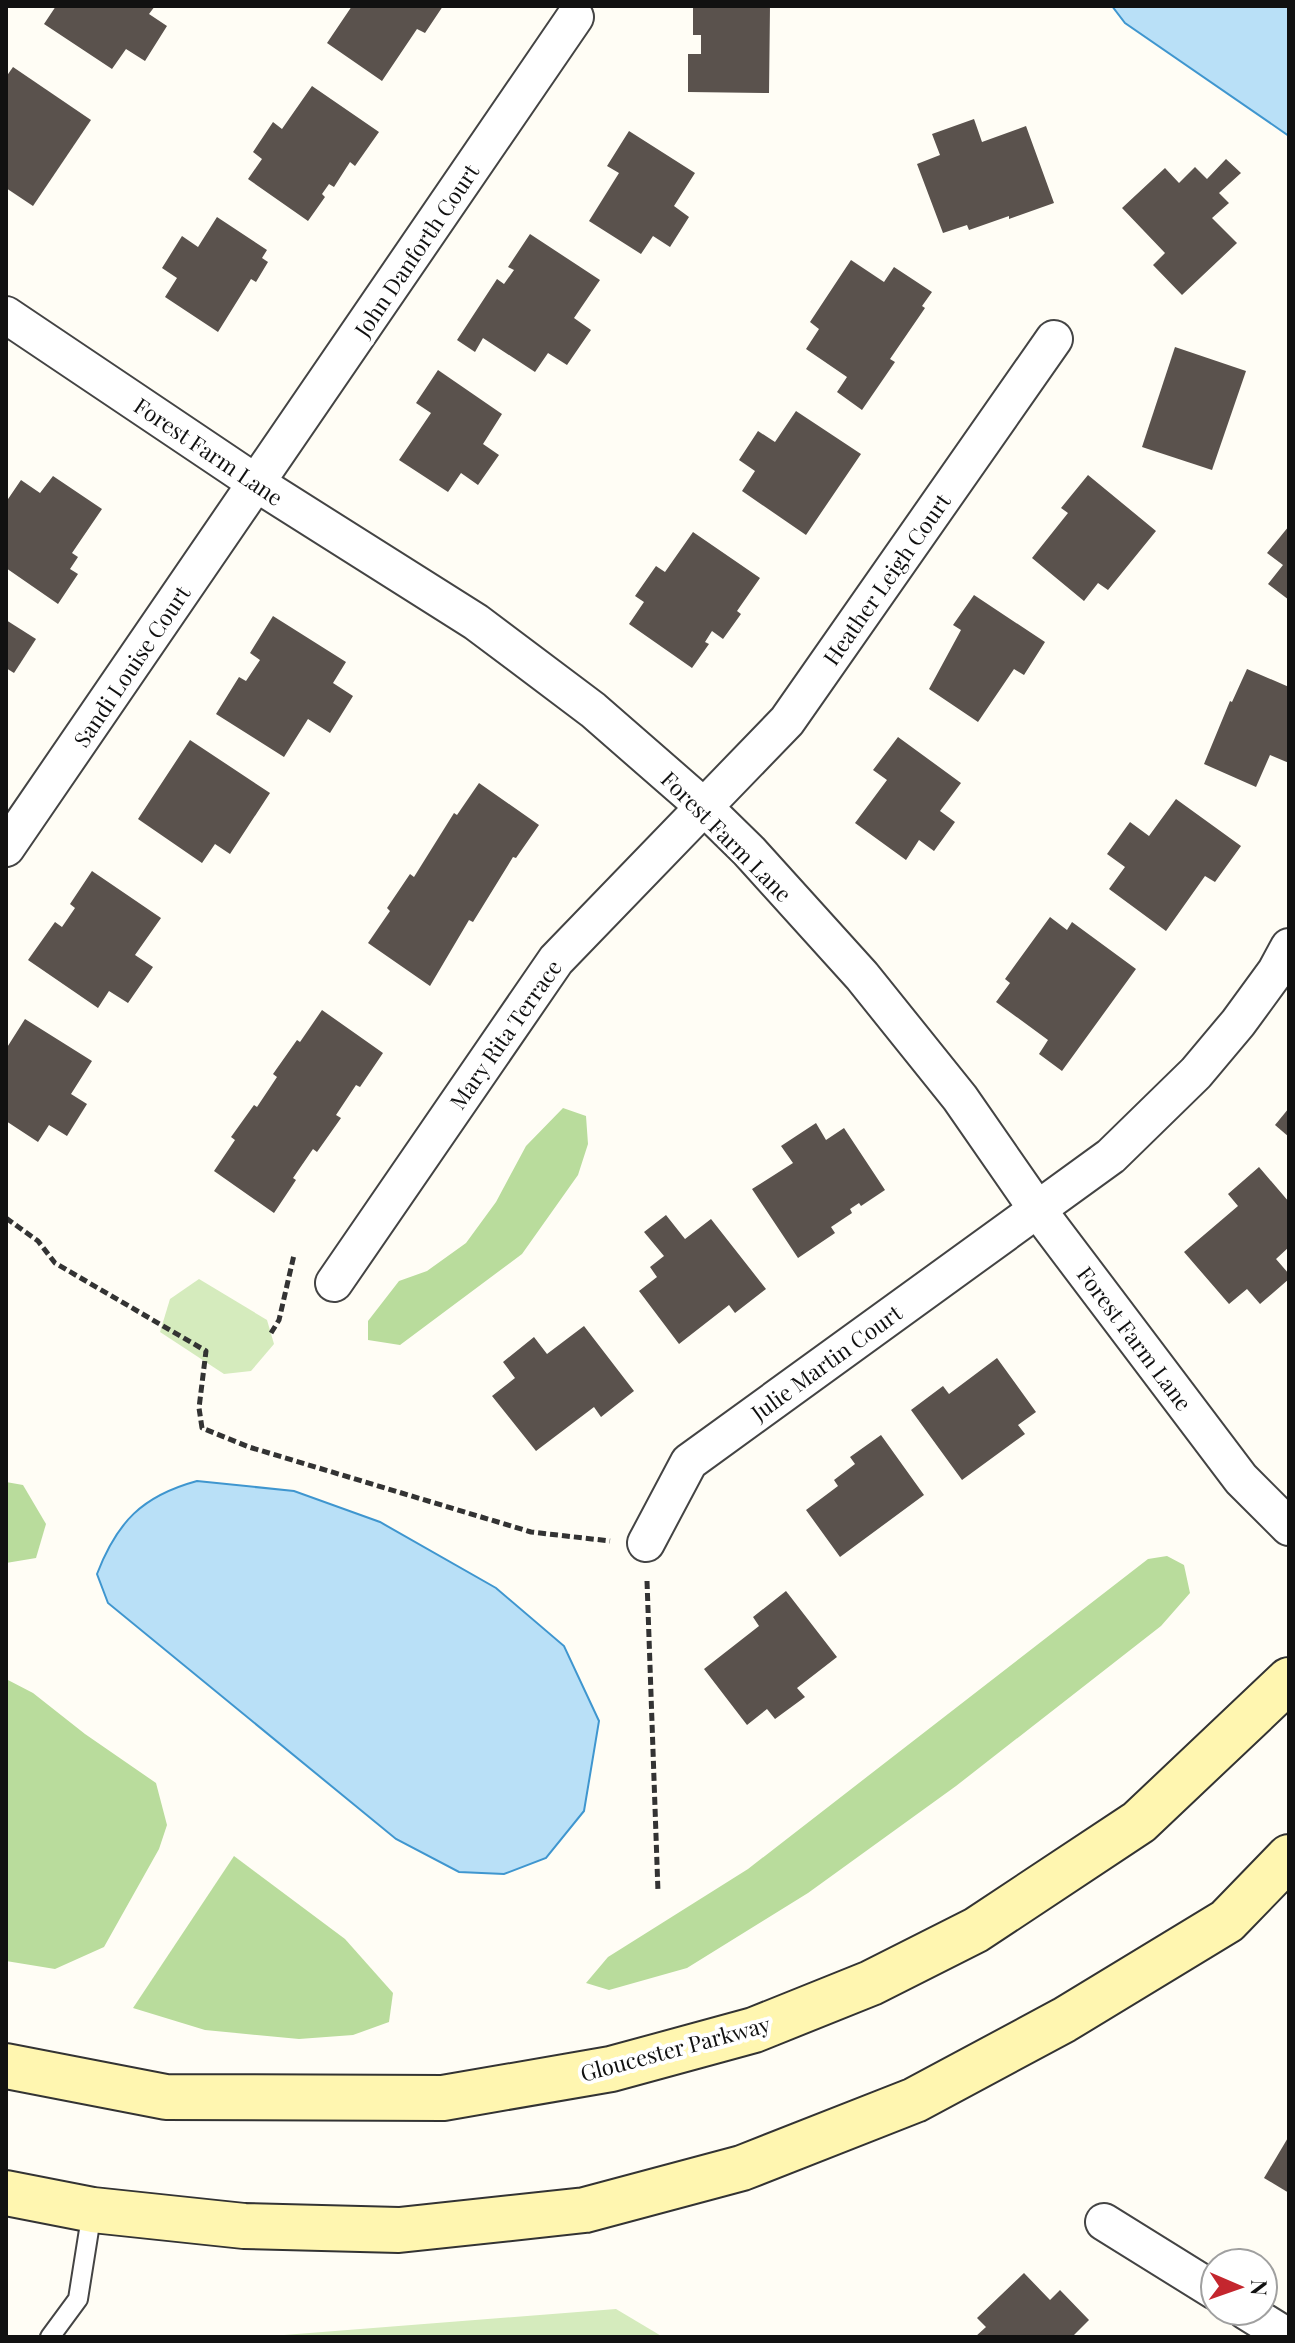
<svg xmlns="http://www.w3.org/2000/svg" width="1295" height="2343" viewBox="0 0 1295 2343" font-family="'Playfair Display',serif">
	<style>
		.green { fill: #d5ebbd }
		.forest { fill: #b9dc9c }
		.water { fill: #b9e0f7; stroke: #3f96cf; stroke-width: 2 }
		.building { fill: #5a524d }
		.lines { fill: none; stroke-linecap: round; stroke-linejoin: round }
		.lane-casing { stroke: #444; stroke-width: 22 }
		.street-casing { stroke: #444; stroke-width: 40 }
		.secondary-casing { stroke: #333; stroke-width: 48 }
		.path { stroke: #333; stroke-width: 5; stroke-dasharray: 8 4; stroke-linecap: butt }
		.lane { stroke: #fff; stroke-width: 18 }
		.street { stroke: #fff; stroke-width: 36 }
		.secondary { stroke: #fff6b0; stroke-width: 44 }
		.labels { text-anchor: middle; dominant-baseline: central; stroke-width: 8; stroke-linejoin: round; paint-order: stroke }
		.street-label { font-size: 22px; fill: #111; stroke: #fff }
	</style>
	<rect width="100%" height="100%" fill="#fffdf5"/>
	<g class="green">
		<path d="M199 1279 267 1320 274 1344 251 1371 224 1374 160 1332 170 1299Z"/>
		<path d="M616 2309 663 2337H282L284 2335Z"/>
	</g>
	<g class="forest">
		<path d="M563 1108 586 1116 588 1144 578 1175 522 1254 400 1345 368 1340V1321L399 1281 427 1271 466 1243 496 1202 526 1146Z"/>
		<path d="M6 1482 23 1485 46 1524 36 1558 6 1563Z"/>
		<path d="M1167 1556 1184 1565 1190 1593 1161 1626 956 1786 808 1893 687 1968 609 1990 586 1983 608 1957 748 1869 1148 1559Z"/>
		<path d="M6 1679 33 1693 85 1734 156 1783 167 1825 159 1849 104 1947 55 1969 6 1961Z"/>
		<path d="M234 1856 345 1939 393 1993 389 2022 353 2035 299 2039 205 2030 133 2008Z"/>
	</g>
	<g class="water">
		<path d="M1112 6H1289V136L1125 23Z"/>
		<path d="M197 1481 294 1491 380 1522 496 1588 564 1646 599 1721 584 1811 546 1858 504 1874 459 1872 396 1839 108 1603 97 1574C117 1522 142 1496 197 1481Z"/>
	</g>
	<g class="building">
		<path d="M56 6H155L149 14 167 26 145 61 126 49 112 69 44 24Z"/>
		<path d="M352 6H443L425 33 417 29 382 81 327 43Z"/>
		<path d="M693 6H770L769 93 688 92V54H701V35H693Z"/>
		<path d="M13 67 91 120 33 206 6 188V77Z"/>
		<path d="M312 86 379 132 355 166 350 162 334 187 329 184 322 194 325 197 308 221 248 179 262 159 253 152 273 122 282 129Z"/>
		<path d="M974 119 982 142 1026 126 1054 203 1009 219V216L969 230 967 225 943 233 917 164 940 155 932 134Z"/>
		<path d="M629 131 695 173 674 206 689 217 670 247 653 236 641 254 589 221 619 173 607 166Z"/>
		<path d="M1226 159 1241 173 1219 193 1229 203 1212 218 1237 243 1182 295 1153 265 1165 253 1122 208 1165 168 1179 183 1195 167 1207 179Z"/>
		<path d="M217 217 267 250 262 258 268 262 256 282 251 279 218 332 165 297 177 278 162 268 182 236 198 247Z"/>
		<path d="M530 234 600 280 574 318 591 330 567 365 548 353 535 372 483 338 475 352 457 340 497 279 504 284 514 270 508 267Z"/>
		<path d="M851 260 884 282 894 267 932 292 922 306 925 308 890 359 895 362 862 410 837 392 847 377 806 349 819 329 810 322Z"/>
		<path d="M1175 347 1246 371 1212 470 1142 447Z"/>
		<path d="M438 370 502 414 483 444 499 455 478 485 461 473 448 492 399 460 431 413 416 403Z"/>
		<path d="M796 411 861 454 806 535 742 491 755 471 739 460 758 431 775 442Z"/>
		<path d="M1088 475 1156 531 1108 590 1098 583 1084 601 1032 558 1068 513 1061 508Z"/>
		<path d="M53 476 102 509 72 553 78 557 70 569 78 574 58 604 6 568V502L21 480 40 493Z"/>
		<path d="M1289 526V600L1268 584 1283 565 1267 553Z"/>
		<path d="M693 532 760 578 737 611 741 614 723 639 712 631 705 642 709 644 692 668 629 624 644 602 635 596 656 566 665 572Z"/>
		<path d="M974 595 1045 642 1024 675 1014 669 978 722 929 689 961 630 953 625Z"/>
		<path d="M273 616 346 662 333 683 353 696 330 733 308 719 284 757 216 714 239 677 246 681 260 660 250 653Z"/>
		<path d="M6 620 36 639 14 673 6 668Z"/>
		<path d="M1247 669 1289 687V763L1270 755 1256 787 1204 764 1230 701 1232 702Z"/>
		<path d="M898 737 961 783 940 811 955 822 934 851 919 840 906 860 855 823 887 780 873 770Z"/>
		<path d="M190 740 270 793 230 854 215 844 202 863 138 819Z"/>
		<path d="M479 783 539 825 516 858 513 857 473 922 469 920 430 986 368 943 390 911 387 908 410 874 414 877 454 813 457 815Z"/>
		<path d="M1176 799 1241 846 1215 882 1205 876 1166 931 1109 889 1125 867 1107 854 1130 822 1149 836Z"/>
		<path d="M92 871 161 918 135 955 153 967 128 1003 109 991 98 1008 28 960 55 922 62 927 75 908 70 904Z"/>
		<path d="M1050 917 1067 930 1072 922 1136 969 1062 1071 1039 1054 1048 1040 996 1002 1010 983 1005 979Z"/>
		<path d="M322 1010 383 1053 360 1087 356 1085 336 1115 341 1118 317 1152 313 1149 293 1178 296 1180 274 1213 214 1171 235 1140 231 1137 254 1105 257 1107 277 1077 273 1074 297 1040 300 1042Z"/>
		<path d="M25 1019 92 1061 71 1094 87 1104 67 1136 49 1125 38 1142 6 1121V1049Z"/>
		<path d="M1289 1108V1137L1275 1125Z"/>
		<path d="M816 1123 826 1140 844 1128 885 1190 861 1206 859 1203 850 1209 852 1213 831 1227 835 1233 798 1258 752 1189 793 1163 781 1146Z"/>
		<path d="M1259 1167 1289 1202V1247L1276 1259 1289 1274V1279L1260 1304 1247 1289 1229 1304 1184 1252 1238 1206 1228 1194Z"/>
		<path d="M666 1215 685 1239 711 1219 766 1289 735 1313 729 1305 679 1344 639 1291 657 1277 650 1267 664 1256 644 1232Z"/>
		<path d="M584 1326 634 1391 601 1417 594 1407 536 1451 492 1396 515 1378 503 1362 534 1337 547 1354Z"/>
		<path d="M997 1358 1036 1412 1018 1425 1025 1434 962 1480 911 1410 943 1386 949 1394Z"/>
		<path d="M881 1435 924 1495 840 1557 806 1510 838 1486 834 1480 855 1464 850 1457Z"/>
		<path d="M786 1591 837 1657 797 1688 805 1697 775 1719 767 1709 747 1725 704 1669 759 1626 753 1617Z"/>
		<path d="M1289 2136V2193L1264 2178Z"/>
		<path d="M1024 2273 1050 2300 1060 2290 1089 2320 1072 2337H975L986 2327 977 2318Z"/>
	</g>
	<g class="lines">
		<g class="lane-casing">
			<path id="lane" d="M50 2337 78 2299 92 2211"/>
		</g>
		<g class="street-casing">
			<g id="street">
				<path d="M6 315 256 483 476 622 593 710 703 806 749 851 862 976 960 1098 1037 1209 1241 1479 1289 1527"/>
				<path d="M6 848 575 17"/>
				<path d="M334 1283 556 960 787 721 1054 339"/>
				<path d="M646 1543 689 1462 1111 1156 1196 1073 1238 1023 1276 971 1289 947"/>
				<path d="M1104 2222 1215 2291"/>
				<path d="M1246 2311 1288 2337"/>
			</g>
		</g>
		<g class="secondary-casing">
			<g id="secondary">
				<path d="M6 2066 166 2097 443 2098 611 2069 754 2030 871 1983 976 1930 1139 1822 1289 1680"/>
				<path d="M6 2193 93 2210 244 2226 399 2230 585 2210 742 2168 915 2100 1064 2020 1227 1921 1289 1857"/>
			</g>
		</g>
		<g class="path">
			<path d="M6 1218 38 1241 55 1263 206 1351 199 1408 202 1428 249 1447 531 1532 610 1541"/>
			<path d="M271 1333 279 1320 294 1255"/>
			<path d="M647 1581 658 1892"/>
		</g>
		<use href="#lane" class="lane"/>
		<use href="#street" class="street"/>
		<use href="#secondary" class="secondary"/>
	</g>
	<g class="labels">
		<g class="street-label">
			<text transform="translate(416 250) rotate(-56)">John Danforth Court</text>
			<text transform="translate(209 451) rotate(34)">Forest Farm Lane</text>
			<text transform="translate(886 579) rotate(-55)">Heather Leigh Court</text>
			<text transform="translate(131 666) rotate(-56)">Sandi Louise Court</text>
			<text transform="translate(727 836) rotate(45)">Forest Farm Lane</text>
			<text transform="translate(505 1034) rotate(-55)">Mary Rita Terrace</text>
			<text transform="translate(1135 1338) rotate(53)">Forest Farm Lane</text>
			<text transform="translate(826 1362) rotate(-36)">Julie Martin Court</text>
			<text transform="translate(675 2048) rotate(-15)">Gloucester Parkway</text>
		</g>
	</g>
	<rect width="1295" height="2343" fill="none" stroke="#111111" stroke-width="16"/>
	<g transform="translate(1239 2287) rotate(92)"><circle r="38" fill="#ffffff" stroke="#a0a0a0" stroke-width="2"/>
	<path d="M0-6L14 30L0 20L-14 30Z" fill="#c4262e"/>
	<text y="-12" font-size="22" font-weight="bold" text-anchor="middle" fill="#111111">N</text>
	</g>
</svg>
